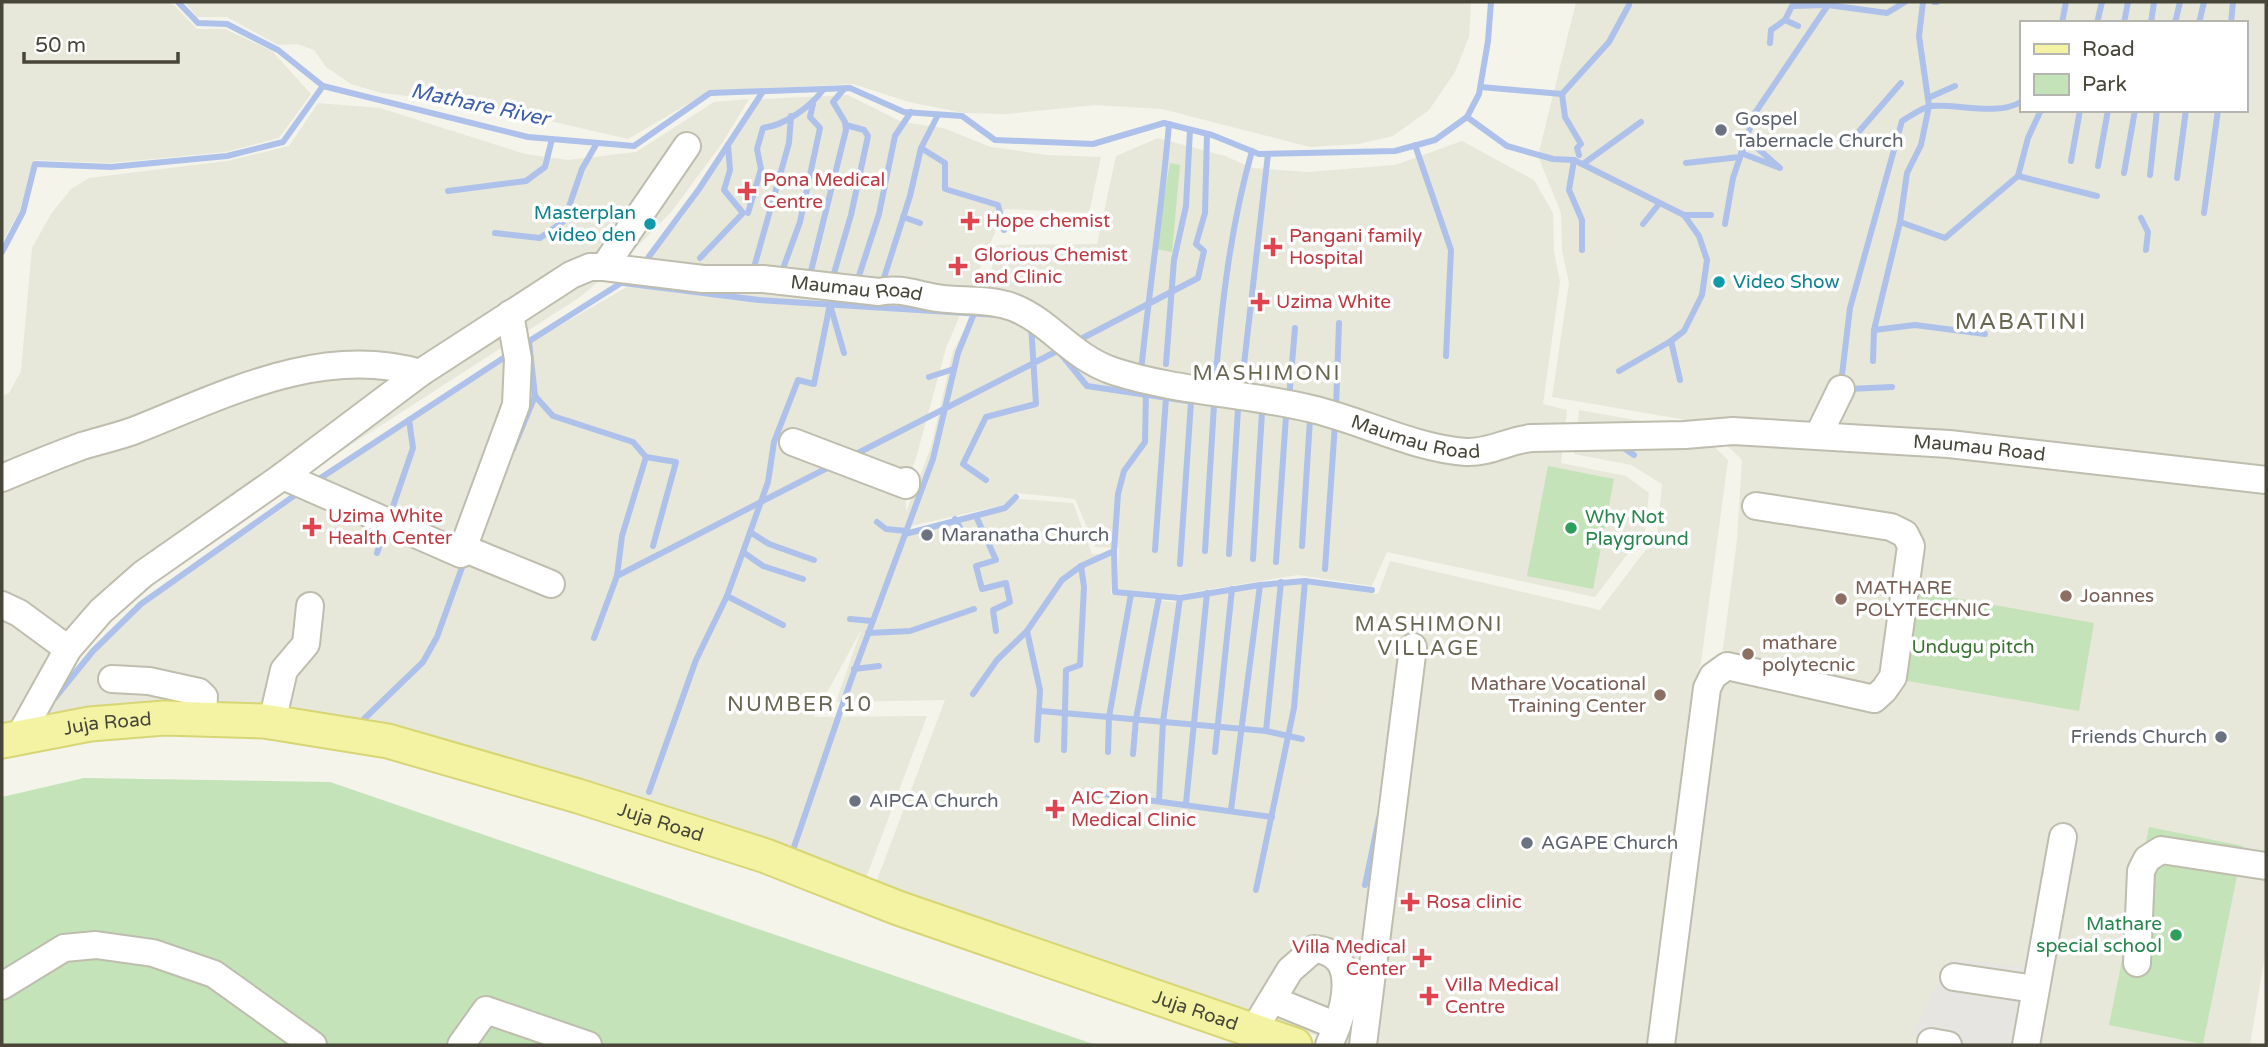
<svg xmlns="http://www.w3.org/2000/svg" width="2268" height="1047" viewBox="0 0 2268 1047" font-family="'Varela Round',sans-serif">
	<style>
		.residential { fill: #e7e7da; fill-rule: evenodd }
		.green { fill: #c4e3b8 }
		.parking { fill: #e6e5e2 }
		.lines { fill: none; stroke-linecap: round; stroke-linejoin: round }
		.stream { stroke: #aec1ea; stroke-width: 6 }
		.minor-casing { stroke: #bebdae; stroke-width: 30 }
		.major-casing { stroke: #d8d575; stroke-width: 37 }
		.minor { stroke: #fff; stroke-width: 26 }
		.major { stroke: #f4f3a4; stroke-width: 33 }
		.worship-dot { fill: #6b7280; stroke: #fff; stroke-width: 2.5 }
		.health-dot { fill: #e0444e; stroke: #fff; stroke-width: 2.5 }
		.culture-dot { fill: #0f9aa8; stroke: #fff; stroke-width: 2.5 }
		.leisure-dot { fill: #2e9e5b; stroke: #fff; stroke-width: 2.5 }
		.education-dot { fill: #8d6e63; stroke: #fff; stroke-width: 2.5 }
		.labels { text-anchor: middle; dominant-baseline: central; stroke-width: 7; stroke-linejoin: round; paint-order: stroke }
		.worship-label { font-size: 19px; fill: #5b616d; stroke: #fff; text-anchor: start }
		.health-label { font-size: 19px; fill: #be3a42; stroke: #fff; text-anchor: start }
		.culture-label { font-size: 19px; fill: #0d838f; stroke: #fff; text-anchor: end }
		.street-label { font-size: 19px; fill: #474639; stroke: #fff }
		.leisure-label { font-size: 19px; fill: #27864d; stroke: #fff; text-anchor: start }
		.education-label { font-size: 19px; fill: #785e54; stroke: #fff; text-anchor: start }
		.park-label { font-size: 19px; fill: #397432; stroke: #fff }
		.water-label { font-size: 21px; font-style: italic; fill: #3d5ea9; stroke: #fff }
		.neighbourhood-label { font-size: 21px; letter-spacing: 2px; fill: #696652; stroke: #fff }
		.quarter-label { font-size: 23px; letter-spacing: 2px; fill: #696652; stroke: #fff }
	</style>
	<rect width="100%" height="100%" fill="#f4f4eb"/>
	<g class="residential">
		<path d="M2 2H171L197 29H225L272 51 311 94 279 138 226 152 111 163 34 160 20 210 2 243Z"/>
		<path d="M185 2H1471L1469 37 1455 72 1429 110 1393 136 1358 144 1310 147 1162 109 1095 105 1007 114 964 113 909 102 853 84 710 91 628 139 472 103 381 93 351 84 326 67 314 50 297 44 278 45 227 17H197Z"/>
		<path d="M1576 2H2266V949L2250 1045H1672L1737 540 1742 460 1704 423 1552 397 1569 283 1562 250 1561 213 1538 156ZM2021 23H2245V110H2021Z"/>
		<path d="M848 95 902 122 943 128 991 147 1047 155 1101 157 1089 213 1005 209 946 348 916 458 906 484V512L931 447 953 351 986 292 997 245 1097 244 1116 156 1158 138 1225 156 1253 168 1307 172 1395 165 1462 141 1534 180 1553 213 1554 252 1560 282 1543 404 1567 410 1561 463 1626 476 1649 493 1645 531 1595 597 1387 552 1372 586 1298 575 1175 595 1117 589 1119 548 1095 547 1075 499 1017 493 1004 505 906 527V533L1005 511 1019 499 1073 503 1092 554H1113L1111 594 1173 602 1242 589 1300 583 1378 594 1390 561 1600 610 1657 535 1662 484 1631 465 1574 454 1579 410 1698 431 1728 460 1650 1045H1345L874 888 945 700 836 702 861 630 814 717 927 716 864 883 382 732 33 728 95 653 144 605 350 461 528 344 625 288 682 218 761 99Z"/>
		<path d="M749 99 723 142 672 211 625 259 580 297 304 475 116 606 41 694 2 734V396L9 393 21 371 32 248 51 214 71 189 89 178 227 161 289 146 318 103 380 108 525 154 568 160 636 152 714 102Z"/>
	</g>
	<g class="green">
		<path d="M1170 163 1180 165 1172 252 1155 249Z"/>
		<path d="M1548 466 1614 479 1593 589 1527 576Z"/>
		<path d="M1917 591 2094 623 2079 711 1902 680Z"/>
		<path d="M84 778 330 782 1096 1045H2V797Z"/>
		<path d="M2149 827 2243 846 2203 1044 2109 1025Z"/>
	</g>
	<path class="parking" d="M1952 959 2049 970 2039 1045H1925L1912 1033Z"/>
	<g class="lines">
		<g class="stream">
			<path d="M178 2 198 23 227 24 278 50 323 86"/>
			<path d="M1934 2H1937"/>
			<path d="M1785 20 1798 26"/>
			<path d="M2062 23 2066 2"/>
			<path d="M2097 23 2102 2"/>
			<path d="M2124 23 2128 2"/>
			<path d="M2151 23 2154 2"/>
			<path d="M2175 23 2180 2"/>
			<path d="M2199 23 2204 2"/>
			<path d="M2231 23 2233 2"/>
			<path d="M1770 43 1771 30 1785 20 1792 6 1828 5"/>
			<path d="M1481 87 1562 94 1609 42 1629 5"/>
			<path d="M1562 94 1565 117 1581 144 1577 148 1579 155"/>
			<path d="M1928 98 1955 86"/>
			<path d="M1467 117 1507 146 1553 159 1574 160 1684 215 1699 236 1707 260 1702 295 1684 331 1671 341 1680 380"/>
			<path d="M1849 143 1901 83"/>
			<path d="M1415 145 1451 250 1446 356"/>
			<path d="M921 148 945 163V189L998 205 1004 230"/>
			<path d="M1741 153 1780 168 1756 147"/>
			<path d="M1574 160 1569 190 1582 220V250"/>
			<path d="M2071 161 2080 110"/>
			<path d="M1686 163 1740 157"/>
			<path d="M1583 164 1641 122"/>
			<path d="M2098 166 2108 110"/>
			<path d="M2124 173 2135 110"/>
			<path d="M2150 175 2157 110"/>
			<path d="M2018 176 2097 196"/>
			<path d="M2177 178 2186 110"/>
			<path d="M448 191 526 181 545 167 552 139"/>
			<path d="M748 213 761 169 757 149 763 128C785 125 809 108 823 90"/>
			<path d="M2204 213 2218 110"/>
			<path d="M1684 215H1711"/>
			<path d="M903 217 920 223"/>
			<path d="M2141 218 2148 232 2146 250"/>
			<path d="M1900 222 1945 238 2018 176 2028 138 2041 110"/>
			<path d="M1643 224 1659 204"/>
			<path d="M1725 224 1733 178 1755 113 1828 5 1887 13 1905 2"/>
			<path d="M495 233 540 238 564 221 582 169 597 143"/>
			<path d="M2 252 23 212 35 164 111 167 227 156 283 142 323 86 528 137 634 146 710 93 850 88 904 112 962 116 995 140 1093 144 1164 123 1212 135 1259 154 1395 151 1435 140 1467 117 1479 94 1488 41 1491 2"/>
			<path d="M700 258 743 213 724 190 730 170 728 145"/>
			<path d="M642 266 699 189 762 93"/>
			<path d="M753 271 789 143 791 116"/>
			<path d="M781 274 800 222 820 128 810 117 813 104"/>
			<path d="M809 279 846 130 845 122 833 102 844 89"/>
			<path d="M832 280 851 215 868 136 864 130 846 125"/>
			<path d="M857 282 879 214 895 136 911 112"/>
			<path d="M623 283 759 300 998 315"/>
			<path d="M882 284 910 196 921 148 938 115"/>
			<path d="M831 308 844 353"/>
			<path d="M1874 330 1915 325 1985 334"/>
			<path d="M1077 341 1198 278 1204 251 1196 244 1205 213 1207 134"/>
			<path d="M523 345 629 278"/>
			<path d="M1061 354 1087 386 1188 401"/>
			<path d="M1873 361 1874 330 1900 222 1907 173 1921 145 1929 106 1919 36 1923 2"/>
			<path d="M1166 364 1174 260 1186 206 1190 130"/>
			<path d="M1619 371 1671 341"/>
			<path d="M1141 372C1149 289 1162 208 1169 124"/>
			<path d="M929 377 954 369"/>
			<path d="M1215 383C1222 304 1230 228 1252 151"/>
			<path d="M1841 383 1850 308 1902 121C1911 116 1922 107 1932 106 1959 104 1997 116 2021 102"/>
			<path d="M1848 389 1892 387"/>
			<path d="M1241 391 1268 154"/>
			<path d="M535 396 553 416 633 442 646 457 622 536 617 576 594 638"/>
			<path d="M1289 399 1295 328"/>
			<path d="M1336 408 1339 323"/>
			<path d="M1618 444 1634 455"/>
			<path d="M513 449 535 396 529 341"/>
			<path d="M852 456 1061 349"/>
			<path d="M646 457 676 462 653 546"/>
			<path d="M986 480 963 464 986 417 1036 404 1031 324"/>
			<path d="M316 481 511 353"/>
			<path d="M390 515 413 448 409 420"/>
			<path d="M976 516 996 560 976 566 982 589 1006 583 1010 602 993 610 996 631"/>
			<path d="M955 519 965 536"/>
			<path d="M877 522 886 529 906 531"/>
			<path d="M750 532 769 544 814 560"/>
			<path d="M905 534 1005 508 1016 497"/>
			<path d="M1302 546 1310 419"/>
			<path d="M1155 550 1166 398"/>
			<path d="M1114 551 1115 592 1180 598 1260 585 1305 581 1372 590"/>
			<path d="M1205 551 1214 405"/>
			<path d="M743 552 763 566 803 579"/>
			<path d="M377 553 385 529"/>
			<path d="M1229 554 1238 409"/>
			<path d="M1253 559 1262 412"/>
			<path d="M1276 562 1286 416"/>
			<path d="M1180 564 1191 402"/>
			<path d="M1325 569 1335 424"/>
			<path d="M617 576 833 465"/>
			<path d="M727 596 783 625"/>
			<path d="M850 619 872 621"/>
			<path d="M1027 631 1040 690 1037 740"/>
			<path d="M868 633 910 631 974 609"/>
			<path d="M854 669 879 666"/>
			<path d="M973 694 997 660 1027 631 1062 580 1081 566 1114 551 1118 494 1124 471 1145 442 1146 392"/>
			<path d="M54 699 93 651 141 604 301 491"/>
			<path d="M1041 711 1266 731 1302 739"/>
			<path d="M364 719 423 662 437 637 464 562"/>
			<path d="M1266 731 1281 582"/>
			<path d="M1064 750 1066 670 1080 665 1084 587 1081 566"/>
			<path d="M1108 752 1109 717 1131 594"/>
			<path d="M1215 752 1232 589"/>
			<path d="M1133 754 1136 719 1159 597"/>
			<path d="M649 792 696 660 727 596 743 552 768 482 774 442 798 380 814 384 830 304"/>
			<path d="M1096 793 1272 817"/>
			<path d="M1159 800 1163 722 1180 598"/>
			<path d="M1186 803 1207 593"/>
			<path d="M1231 810 1260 585"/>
			<path d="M794 847 851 680 933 459 958 353 973 316"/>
			<path d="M1365 885 1379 818"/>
			<path d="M1256 890 1294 708 1305 581"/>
		</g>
		<g class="minor-casing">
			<g id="minor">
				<path d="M604 267 687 146"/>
				<path d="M1818 436 1841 389"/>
				<path d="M793 442 906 485V481"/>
				<path d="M283 476 461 554 516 405 518 359 510 314"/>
				<path d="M2 478C28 467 55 456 82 446 98 441 116 437 133 431 224 395 321 344 420 373"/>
				<path d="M463 548 551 584"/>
				<path d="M2 605 19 613 68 649"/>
				<path d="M112 679 149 681 199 692 204 697 202 718"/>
				<path d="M272 722 284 670 306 644 310 606"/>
				<path id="s1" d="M19 737 68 649 101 611 143 574 283 476 420 373 571 275 590 267H604L703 279H763L879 292C899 287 917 295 937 298 963 302 990 298 1015 308 1051 323 1072 357 1113 371 1177 392 1247 393 1312 409 1363 421 1413 448 1466 452 1490 453 1509 440 1532 438L1685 435 1733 431 1949 444 2266 480"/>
				<path d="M2137 963 2141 871 2147 859 2161 850 2266 866"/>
				<path d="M1954 977 2034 989"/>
				<path d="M2 986 64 948 96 945 153 953 214 974 313 1045"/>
				<path d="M1273 1000 1337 1026"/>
				<path d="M1253 1031 1290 970 1314 949C1364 953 1343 1015 1329 1045"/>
				<path d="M1931 1042 1948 1045"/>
				<path d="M461 1045 486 1010 588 1045"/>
				<path d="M1363 1045 1413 647"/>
				<path d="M1661 1045 1707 688 1713 676 1727 666 1874 699 1884 690 1893 677 1911 546 1905 534 1891 527 1756 506"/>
				<path d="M2026 1045 2063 837"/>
			</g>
		</g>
		<g class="major-casing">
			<g id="major">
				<path id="s2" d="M2 741 90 724 164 718 264 721 388 741 578 796 766 856 898 908 1295 1045"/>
			</g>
		</g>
		<use href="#minor" class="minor"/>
		<use href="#major" class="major"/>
	</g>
	<g class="worship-dot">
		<circle cx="1721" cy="130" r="7"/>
		<circle cx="927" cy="535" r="7"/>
		<circle cx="2221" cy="737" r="7"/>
		<circle cx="855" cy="801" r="7"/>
		<circle cx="1527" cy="843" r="7"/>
	</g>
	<g class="health-dot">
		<path d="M743.5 180.5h7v7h7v7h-7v7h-7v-7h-7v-7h7z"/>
		<path d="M966.5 210.5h7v7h7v7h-7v7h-7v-7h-7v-7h7z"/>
		<path d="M1269.5 236.5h7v7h7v7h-7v7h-7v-7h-7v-7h7z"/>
		<path d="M954.5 255.5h7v7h7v7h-7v7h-7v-7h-7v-7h7z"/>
		<path d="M1256.5 291.5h7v7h7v7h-7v7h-7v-7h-7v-7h7z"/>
		<path d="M308.5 516.5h7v7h7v7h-7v7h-7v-7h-7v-7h7z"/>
		<path d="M1051.5 798.5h7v7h7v7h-7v7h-7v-7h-7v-7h7z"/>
		<path d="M1406.5 891.5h7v7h7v7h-7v7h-7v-7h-7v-7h7z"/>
		<path d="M1418.5 947.5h7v7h7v7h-7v7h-7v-7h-7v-7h7z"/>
		<path d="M1425.5 985.5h7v7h7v7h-7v7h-7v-7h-7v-7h7z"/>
	</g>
	<g class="culture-dot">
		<circle cx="650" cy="224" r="7"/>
		<circle cx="1719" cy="282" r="7"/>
	</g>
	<g class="leisure-dot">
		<circle cx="1571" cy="528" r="7"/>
		<circle cx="2176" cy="935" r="7"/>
	</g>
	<g class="education-dot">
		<circle cx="2066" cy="596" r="7"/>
		<circle cx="1841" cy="599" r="7"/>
		<circle cx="1748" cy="654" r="7"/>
		<circle cx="1660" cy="695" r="7"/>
	</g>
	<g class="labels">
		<g class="worship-label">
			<text x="1735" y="119">Gospel<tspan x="1735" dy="22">Tabernacle Church</tspan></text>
			<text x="941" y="535">Maranatha Church</text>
			<text x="2207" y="737" text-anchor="end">Friends Church</text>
			<text x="869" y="801">AIPCA Church</text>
			<text x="1541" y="843">AGAPE Church</text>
		</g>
		<g class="health-label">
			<text x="763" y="180">Pona Medical<tspan x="763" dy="22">Centre</tspan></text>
			<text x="986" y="221">Hope chemist</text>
			<text x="1289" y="236">Pangani family<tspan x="1289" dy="22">Hospital</tspan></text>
			<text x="974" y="255">Glorious Chemist<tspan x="974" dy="22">and Clinic</tspan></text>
			<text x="1276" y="302">Uzima White</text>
			<text x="328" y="516">Uzima White<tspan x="328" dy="22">Health Center</tspan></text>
			<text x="1071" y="798">AIC Zion<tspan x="1071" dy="22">Medical Clinic</tspan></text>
			<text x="1426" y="902">Rosa clinic</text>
			<text x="1406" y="947" text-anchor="end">Villa Medical<tspan x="1406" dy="22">Center</tspan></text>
			<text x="1445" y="985">Villa Medical<tspan x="1445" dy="22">Centre</tspan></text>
		</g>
		<g class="culture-label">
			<text x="636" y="213">Masterplan<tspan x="636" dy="22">video den</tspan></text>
			<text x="1733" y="282" text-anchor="start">Video Show</text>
		</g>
		<g class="street-label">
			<text stroke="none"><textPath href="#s1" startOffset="1018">Maumau Road</textPath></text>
			<text stroke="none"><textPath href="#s1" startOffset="1606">Maumau Road</textPath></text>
			<text stroke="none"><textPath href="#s1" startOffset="2174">Maumau Road</textPath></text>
			<text stroke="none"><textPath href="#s2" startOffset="107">Juja Road</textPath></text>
			<text stroke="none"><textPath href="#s2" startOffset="674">Juja Road</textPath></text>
			<text stroke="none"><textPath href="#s2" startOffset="1241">Juja Road</textPath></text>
		</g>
		<g class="leisure-label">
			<text x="1585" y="517">Why Not<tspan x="1585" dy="22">Playground</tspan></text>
			<text x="2162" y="924" text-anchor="end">Mathare<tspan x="2162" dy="22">special school</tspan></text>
		</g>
		<g class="education-label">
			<text x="1855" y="588">MATHARE<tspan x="1855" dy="22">POLYTECHNIC</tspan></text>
			<text x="2080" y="596">Joannes</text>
			<text x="1762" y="643">mathare<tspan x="1762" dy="22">polytecnic</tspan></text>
			<text x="1646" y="684" text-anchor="end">Mathare Vocational<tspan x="1646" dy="22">Training Center</tspan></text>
		</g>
		<g class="park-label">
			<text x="1973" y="647">Undugu pitch</text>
		</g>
		<g class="water-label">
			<text transform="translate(480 105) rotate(12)">Mathare River</text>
		</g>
		<g class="neighbourhood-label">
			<text x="1267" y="373">MASHIMONI</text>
			<text x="1429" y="624">MASHIMONI<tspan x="1429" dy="24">VILLAGE</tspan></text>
			<text x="800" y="704">NUMBER 10</text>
		</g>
		<g class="quarter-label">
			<text x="2021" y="322">MABATINI</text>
		</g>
	</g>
	<rect width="2268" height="1047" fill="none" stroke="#474639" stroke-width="7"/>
	<rect x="2020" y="21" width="228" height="91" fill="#ffffff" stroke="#b5b5b0" stroke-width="2"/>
	<rect x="2034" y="44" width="35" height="10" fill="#f4f3a4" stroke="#b5b5b0" stroke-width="2"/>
	<text x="2082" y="56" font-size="21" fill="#474639">Road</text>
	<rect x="2034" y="74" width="35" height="21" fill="#c4e3b8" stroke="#b5b5b0" stroke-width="2"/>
	<text x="2082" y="91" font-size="21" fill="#474639">Park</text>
	<path d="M24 52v10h154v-10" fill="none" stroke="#474639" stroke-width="3.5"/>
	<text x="35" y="52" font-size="21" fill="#474639" stroke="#ffffff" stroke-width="5" paint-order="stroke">50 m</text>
</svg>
